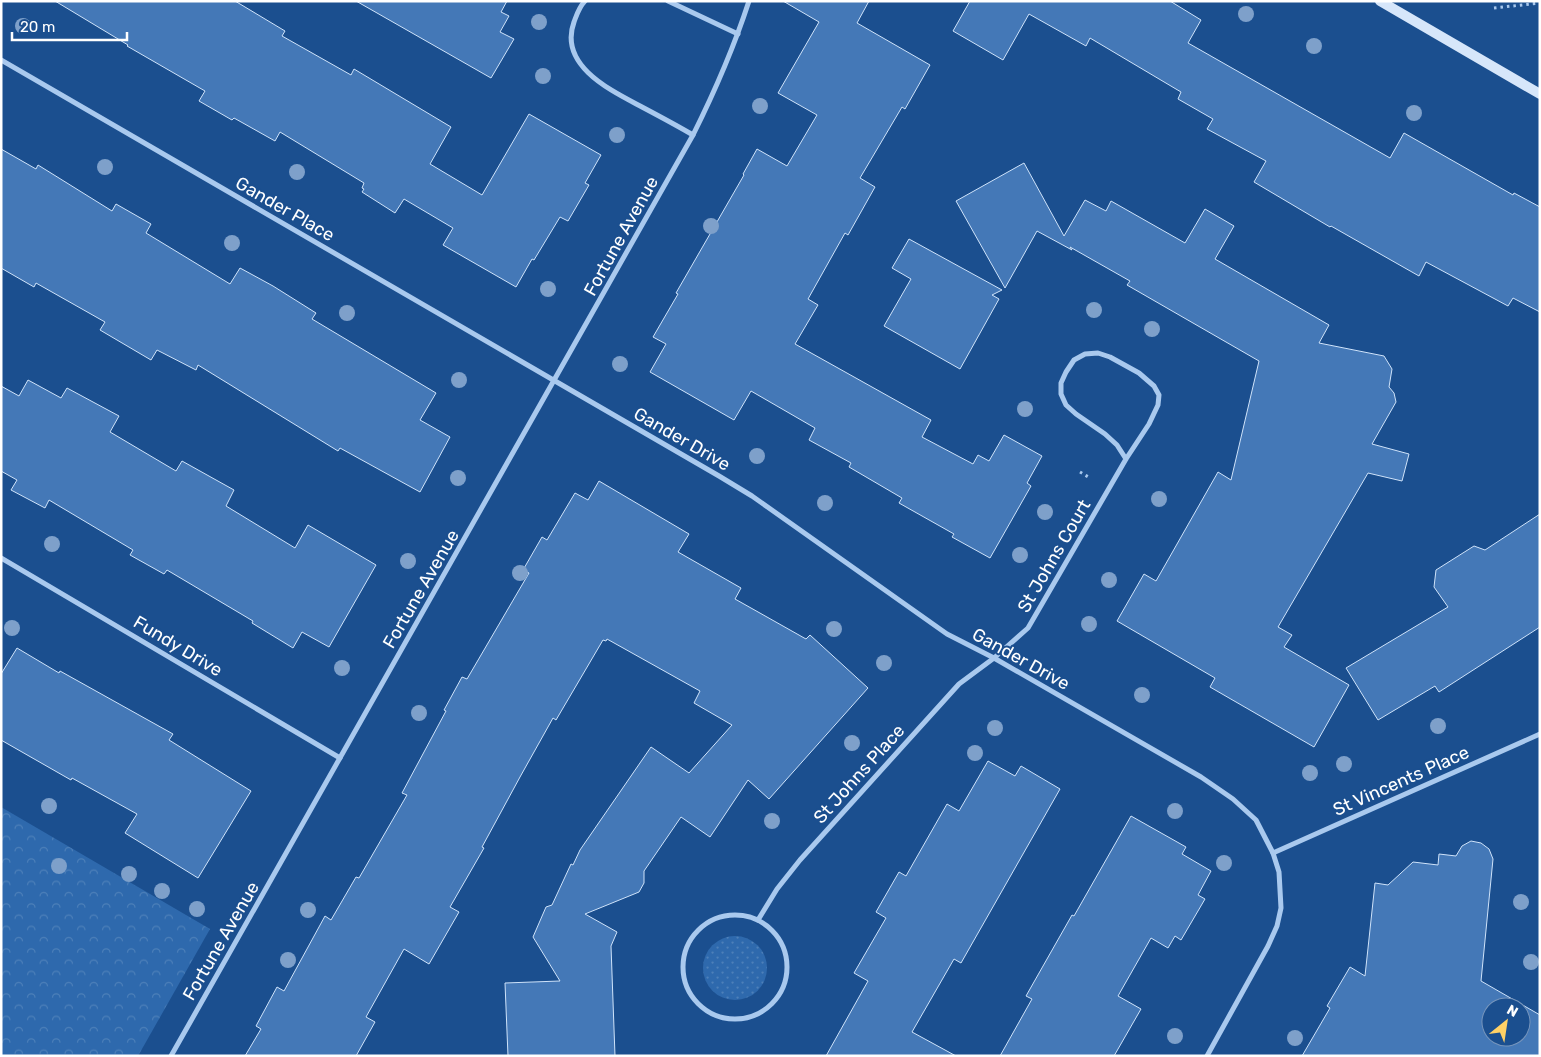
<svg xmlns="http://www.w3.org/2000/svg" width="1541" height="1057" viewBox="0 0 1541 1057" font-family="Rubik,sans-serif">
	<style>
		.grass { fill: url(#grass-dots) }
		.park { fill: url(#park-crowns) }
		.building { fill: #4478b7; stroke: #cfe3fa; fill-rule: evenodd }
		.lines { fill: none; stroke-linecap: round; stroke-linejoin: round }
		.path { stroke: #a9c9ee; stroke-width: 3; stroke-dasharray: 2.5 4; stroke-linecap: butt }
		.street { stroke: #a9c9ee; stroke-width: 5 }
		.secondary { stroke: #d6e6fa; stroke-width: 10 }
		.tree { fill: #7ea0ca }
		.labels { text-anchor: middle; dominant-baseline: central; stroke-width: 4; stroke-linejoin: round; paint-order: stroke }
		.street-label { font-size: 18px; fill: #fff; stroke: #1b4f8f }
	</style>
	<defs>
		<pattern id="grass-dots" width="8" height="8" patternUnits="userSpaceOnUse" patternTransform="scale(1.25)"><rect width="8" height="8" fill="#2e69ad"/><path d="M2 2h.1M6 6h.1" fill="none" stroke="#4d80b9" stroke-width="1.8" stroke-linecap="round"/></pattern>
		<pattern id="park-crowns" width="20" height="18" patternUnits="userSpaceOnUse" patternTransform="scale(1.25)"><rect width="20" height="18" fill="#2e69ad"/><path d="M2 6a3 3 0 1 1 6 0M12 15a3 3 0 1 1 6 0" fill="none" stroke="#4d80b9"/></pattern>
	</defs>
	<rect width="100%" height="100%" fill="#1b4f8f"/>
	<circle class="grass" cx="735" cy="968" r="32"/>
	<path class="park" d="M1 807 210 929 138 1056H1Z"/>
	<g class="building">
		<path d="M55 1H235L285 31 282 36 351 75 354 69 451 127 430 164 482 195 529 114 601 155 585 183 589 185 568 221 560 217 534 260 532 259 516 287 443 245 453 228 404 199 395 213 362 192 364 189 362 188 364 183 280 132 275 141 234 118 232 120 199 101 205 91 127 46 128 45Z"/>
		<path d="M356 1H507L501 12 509 16 500 32 514 39 491 78Z"/>
		<path d="M783 1H869L857 23 930 65 905 109 902 107 860 178 875 187 848 235 845 233 808 299 818 305 795 344 931 420 922 437 973 464 978 455 989 461 1004 435 1042 456 1027 483 1031 486 990 558 952 537 954 534 899 503 902 498 849 467 851 463 809 440 815 428 751 391 734 420 650 372 666 344 653 337 678 294 676 293 744 175 743 174 757 149 787 166 817 115 778 93 819 22Z"/>
		<path d="M970 1H1170L1201 20 1188 43 1390 158 1404 133 1513 195 1514 193 1540 207V312L1513 298 1508 306 1426 262 1419 276 1331 226 1330 227 1254 182 1266 161 1207 129 1213 119 1178 99 1181 92 1090 38 1086 46 1029 14 1003 60 953 31Z"/>
		<path d="M1 149 36 169 38 165 112 211 116 204 151 224 146 233 230 284 240 268 273 286 316 313 312 319 436 393 420 420 450 437 420 492 340 448 338 451 198 365 196 370 157 350 151 360 100 330 105 322 36 283 34 287 1 268Z"/>
		<path d="M1024 163 1064 236 1085 200 1106 211 1111 201 1185 243 1205 209 1234 226 1215 259 1329 325 1319 343 1384 356 1392 369 1389 387 1394 393 1396 402 1372 444 1409 454 1402 481 1368 473 1278 627 1292 635 1284 647 1349 685 1314 747 1210 687 1215 678 1117 621 1144 574 1156 581 1218 472 1231 480 1259 361 1127 285 1130 281 1070 247 1072 250 1037 231 1005 288 956 201Z"/>
		<path d="M909 239 1002 290 992 295 999 299 960 369 884 326 911 279 892 268Z"/>
		<path d="M28 380 61 398 67 388 119 416 110 432 176 471 182 461 234 490 226 506 295 548 308 525 376 565 329 647 302 632 293 648 252 623 253 621 167 570 164 574 130 555 133 550 49 500 45 508 11 490 17 480 1 471V386L19 396Z"/>
		<path d="M599 481 689 534 678 552 741 588 735 599 806 639 810 635 868 688 769 799 748 780 710 837 681 817 644 871V883L639 892 585 914 617 932 611 946 615 1056H508L505 983 560 981 533 937 546 907 552 905 571 864 573 865 580 850 651 747 689 773 732 725 694 703 700 691 607 639 606 641 603 640 556 720 553 718 520 777 482 847 484 848 450 907 459 912 429 964 404 949 366 1017 375 1022 356 1056H245L261 1029 256 1026 277 987 284 991 325 916 331 920 356 877 359 878 407 795 402 793 446 711 444 710 462 677 467 679 529 573 523 570 542 537 547 540 575 493 588 500Z"/>
		<path d="M1540 514V627L1439 692 1435 686 1378 720 1346 668 1448 607 1434 587 1436 570 1474 546 1485 550Z"/>
		<path d="M17 648 59 673 60 671 173 734 169 740 251 791 198 878 125 833 137 814 72 778 71 780 1 740V674Z"/>
		<path d="M988 761 1015 776 1021 766 1060 789 961 963 954 959 912 1032 956 1056H826L868 981 854 973 886 918 876 912 899 872 906 876 947 804 959 811Z"/>
		<path d="M1131 816 1186 847 1182 854 1211 871 1198 895 1205 899 1181 940 1175 936 1168 948 1151 938 1118 996 1141 1009 1114 1056H1000L1032 999 1026 996 1072 915 1074 916Z"/>
		<path d="M1471 841 1481 843 1489 849 1493 859 1481 981 1540 1015V1056H1302L1330 1008 1327 1006 1350 967 1365 976 1375 883 1388 885 1413 862 1438 865 1439 854 1456 856 1462 846ZM1491 1007H1521V1037H1491Z"/>
	</g>
	<g class="lines">
		<g class="path">
			<path d="M1494 8 1540 3"/>
			<path d="M1080 472 1090 478"/>
		</g>
		<g class="street">
			<path d="M585 1C579 7 577 14 574 22 558 66 612 91 642 107 659 116 676 125 693 135"/>
			<path d="M668 1 738 34"/>
			<path d="M1 60 719 476 752 496 947 634 994 658 1201 777 1233 799 1256 820 1273 853 1279 872 1281 908 1277 926 1268 946 1207 1056"/>
			<path d="M1 558 340 758"/>
			<path d="M1273 853 1540 734"/>
			<circle cx="735" cy="967" r="52"/>
			<path d="M758 920 777 889 800 860 959 684 994 658 1028 628 1126 459 1149 424 1158 405 1159 395 1154 386 1139 373 1110 357 1098 353 1085 354 1074 360 1066 372 1061 383V394L1066 405 1076 414 1105 434 1117 445 1126 459"/>
			<path d="M171 1056 693 135C715 91 734 47 749 1"/>
		</g>
		<path class="secondary" d="M1380 1 1540 94"/>
	</g>
	<g class="tree">
		<circle cx="1246" cy="14" r="8"/>
		<circle cx="539" cy="22" r="8"/>
		<circle cx="23" cy="26" r="8"/>
		<circle cx="1314" cy="46" r="8"/>
		<circle cx="543" cy="76" r="8"/>
		<circle cx="760" cy="106" r="8"/>
		<circle cx="1414" cy="113" r="8"/>
		<circle cx="617" cy="135" r="8"/>
		<circle cx="105" cy="167" r="8"/>
		<circle cx="297" cy="172" r="8"/>
		<circle cx="711" cy="226" r="8"/>
		<circle cx="232" cy="243" r="8"/>
		<circle cx="548" cy="289" r="8"/>
		<circle cx="1094" cy="310" r="8"/>
		<circle cx="347" cy="313" r="8"/>
		<circle cx="1152" cy="329" r="8"/>
		<circle cx="620" cy="364" r="8"/>
		<circle cx="459" cy="380" r="8"/>
		<circle cx="1025" cy="409" r="8"/>
		<circle cx="757" cy="456" r="8"/>
		<circle cx="458" cy="478" r="8"/>
		<circle cx="1159" cy="499" r="8"/>
		<circle cx="825" cy="503" r="8"/>
		<circle cx="1045" cy="512" r="8"/>
		<circle cx="52" cy="544" r="8"/>
		<circle cx="1020" cy="555" r="8"/>
		<circle cx="408" cy="561" r="8"/>
		<circle cx="520" cy="573" r="8"/>
		<circle cx="1109" cy="580" r="8"/>
		<circle cx="1089" cy="624" r="8"/>
		<circle cx="12" cy="628" r="8"/>
		<circle cx="834" cy="629" r="8"/>
		<circle cx="884" cy="663" r="8"/>
		<circle cx="342" cy="668" r="8"/>
		<circle cx="1142" cy="695" r="8"/>
		<circle cx="419" cy="713" r="8"/>
		<circle cx="1438" cy="726" r="8"/>
		<circle cx="995" cy="728" r="8"/>
		<circle cx="852" cy="743" r="8"/>
		<circle cx="975" cy="753" r="8"/>
		<circle cx="1344" cy="764" r="8"/>
		<circle cx="1310" cy="773" r="8"/>
		<circle cx="49" cy="806" r="8"/>
		<circle cx="1175" cy="811" r="8"/>
		<circle cx="772" cy="821" r="8"/>
		<circle cx="1224" cy="863" r="8"/>
		<circle cx="59" cy="866" r="8"/>
		<circle cx="129" cy="874" r="8"/>
		<circle cx="162" cy="891" r="8"/>
		<circle cx="1521" cy="902" r="8"/>
		<circle cx="197" cy="909" r="8"/>
		<circle cx="308" cy="910" r="8"/>
		<circle cx="288" cy="960" r="8"/>
		<circle cx="1531" cy="962" r="8"/>
		<circle cx="1175" cy="1036" r="8"/>
		<circle cx="1295" cy="1038" r="8"/>
	</g>
	<g class="labels">
		<g class="street-label">
			<text transform="translate(285 209) rotate(30)">Gander Place</text>
			<text transform="translate(621 236) rotate(-61)">Fortune Avenue</text>
			<text transform="translate(682 439) rotate(30)">Gander Drive</text>
			<text transform="translate(1054 556) rotate(-60)">St Johns Court</text>
			<text transform="translate(421 589) rotate(-60)">Fortune Avenue</text>
			<text transform="translate(178 646) rotate(31)">Fundy Drive</text>
			<text transform="translate(1021 659) rotate(29)">Gander Drive</text>
			<text transform="translate(859 774) rotate(-48)">St Johns Place</text>
			<text transform="translate(1401 781) rotate(-24)">St Vincents Place</text>
			<text transform="translate(221 941) rotate(-60)">Fortune Avenue</text>
		</g>
	</g>
	<rect width="1541" height="1057" fill="none" stroke="#ffffff" stroke-width="5"/>
	<g transform="translate(1506 1022) rotate(30)"><circle r="24" fill="#1b4f8f" stroke="#7695bc"/>
	<path d="M0-4L9 19L0 12L-9 19Z" fill="#ffd166"/>
	<text y="-8" font-size="14" font-weight="bold" text-anchor="middle" fill="#ffffff">N</text>
	</g>
	<path d="M12 32v8h115v-8" fill="none" stroke="#ffffff" stroke-width="2.5"/>
	<text x="20" y="32" font-size="15" fill="#ffffff" stroke="#1b4f8f" stroke-width="4" paint-order="stroke">20 m</text>
</svg>
